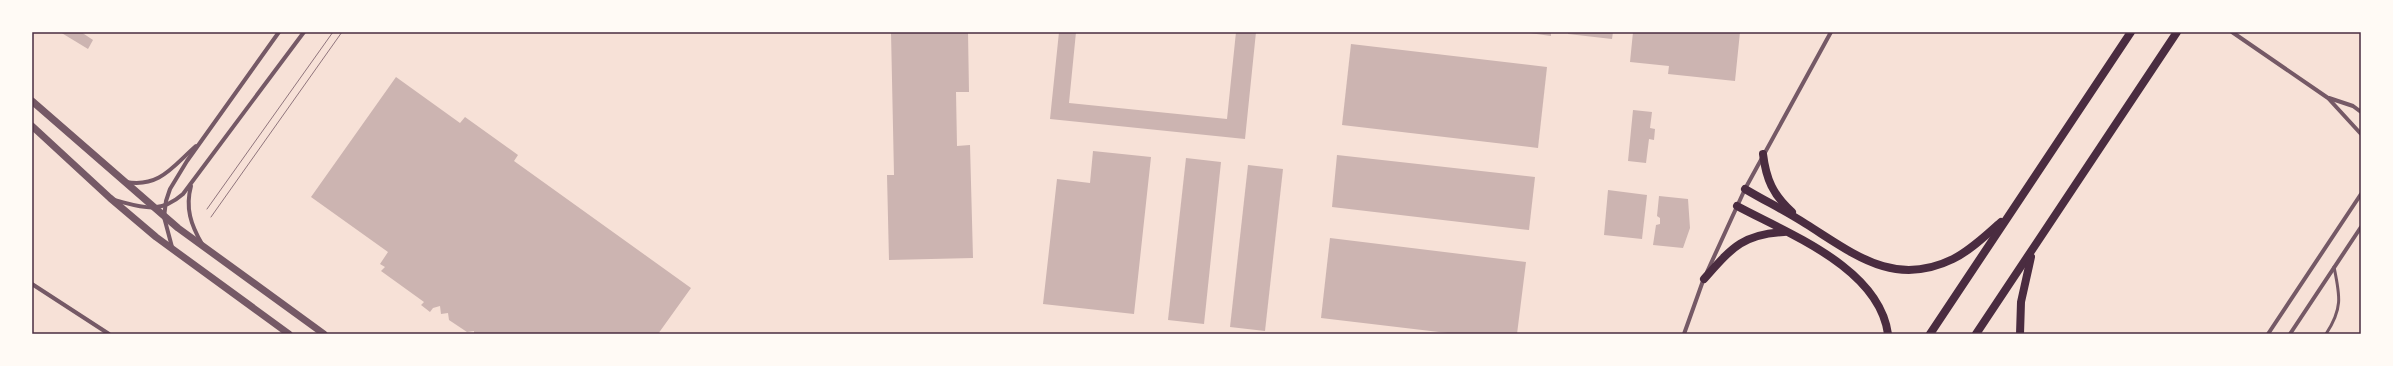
<svg xmlns="http://www.w3.org/2000/svg" width="2393" height="366" viewBox="0 0 2393 366" font-family="'Roboto Serif',serif">
	<style>
		.building { fill: #ccb4b1 }
		.lines { fill: none; stroke-linecap: round; stroke-linejoin: round }
		.service { stroke: #755966; stroke-width: 3 }
		.minor { stroke: #755966; stroke-width: 4 }
		.tertiary { stroke: #755966; stroke-width: 7 }
		.secondary { stroke: #4a2c40; stroke-width: 8 }
		.tram { stroke: #8f747c; stroke-width: 1 }
		.neatline { fill: none; stroke: #4a2c40; stroke-width: 1.5 }
	</style>
	<rect width="100%" height="100%" fill="#f7e1d7"/>
	<g class="building">
		<path d="M60 32H81L93 40 88 49Z"/>
		<path d="M891 32H968L969 92H956L957 146 970 145 973 258 889 260 887 175H894Z"/>
		<path d="M1059 32H1076L1069 103 1227 119 1236 32H1256L1245 139 1050 119Z"/>
		<path d="M1522 32H1551V36Z"/>
		<path d="M1568 32H1613L1612 39 1568 34Z"/>
		<path d="M1633 32H1740L1735 81 1668 74 1669 66 1630 62Z"/>
		<path d="M1351 44 1547 67 1538 148 1342 125Z"/>
		<path d="M396 77 460 123 465 117 518 155 514 161 691 288 658 334H474V331L467 332 449 320 448 313 441 314 440 306 433 308 430 312 421 305 424 302 381 271 385 267 380 264 388 252 311 197Z"/>
		<path d="M1633 110 1652 112 1650 128 1655 129 1654 140 1649 139 1646 163 1628 161Z"/>
		<path d="M1093 151 1151 157 1134 314 1043 304 1057 179 1090 183Z"/>
		<path d="M1337 155 1535 177 1529 230 1332 207Z"/>
		<path d="M1186 158 1221 162 1204 324 1168 320Z"/>
		<path d="M1248 165 1283 169 1265 331 1230 327Z"/>
		<path d="M1608 190 1647 195 1642 239 1604 235Z"/>
		<path d="M1659 196 1688 199 1690 228 1683 248 1653 245 1656 225 1660 224V218L1657 216Z"/>
		<path d="M1330 238 1526 262 1517 334H1456L1321 318Z"/>
	</g>
	<g class="lines">
		<path class="service" d="M2326 334C2343 308 2340 296 2334 267"/>
		<g class="minor">
			<path d="M2232 32 2328 98 2361 134"/>
			<path d="M2329 98 2353 106 2361 112"/>
			<path d="M126 182C160 188 173 166 196 146"/>
			<path d="M191 186C185 208 191 225 202 244"/>
			<path d="M114 200C142 207 159 215 183 194L304 32"/>
			<path d="M172 247 164 217 166 201 170 189 187 161 279 32"/>
			<path d="M1707 272 1745 189 1831 32"/>
			<path d="M32 284 109 334"/>
			<path d="M1684 334 1704 278"/>
			<path d="M2268 334 2361 194"/>
			<path d="M2290 334 2361 227"/>
		</g>
		<g class="tertiary">
			<path d="M32 101 178 228 324 334"/>
			<path d="M32 126 110 198 156 237 289 334"/>
		</g>
		<g class="secondary">
			<path d="M1763 154C1766 179 1773 195 1792 212"/>
			<path d="M1745 189C1765 201 1786 211 1806 224 1854 254 1894 288 1953 259 1971 250 1986 235 2001 222"/>
			<path d="M1737 206C1789 234 1879 268 1888 334"/>
			<path d="M1704 279C1731 249 1742 234 1784 232"/>
			<path d="M1930 334 2131 32"/>
			<path d="M1976 334 2177 32"/>
			<path d="M2020 334 2021 302 2031 257"/>
		</g>
		<g class="tram">
			<path d="M207 209 333 32"/>
			<path d="M211 217 342 32"/>
		</g>
	</g>
	<rect width="2393" height="366" fill="none" stroke="#fffaf5" stroke-width="66"/>
	<rect x="33" y="33" width="2327" height="300" class="neatline"/>
</svg>
